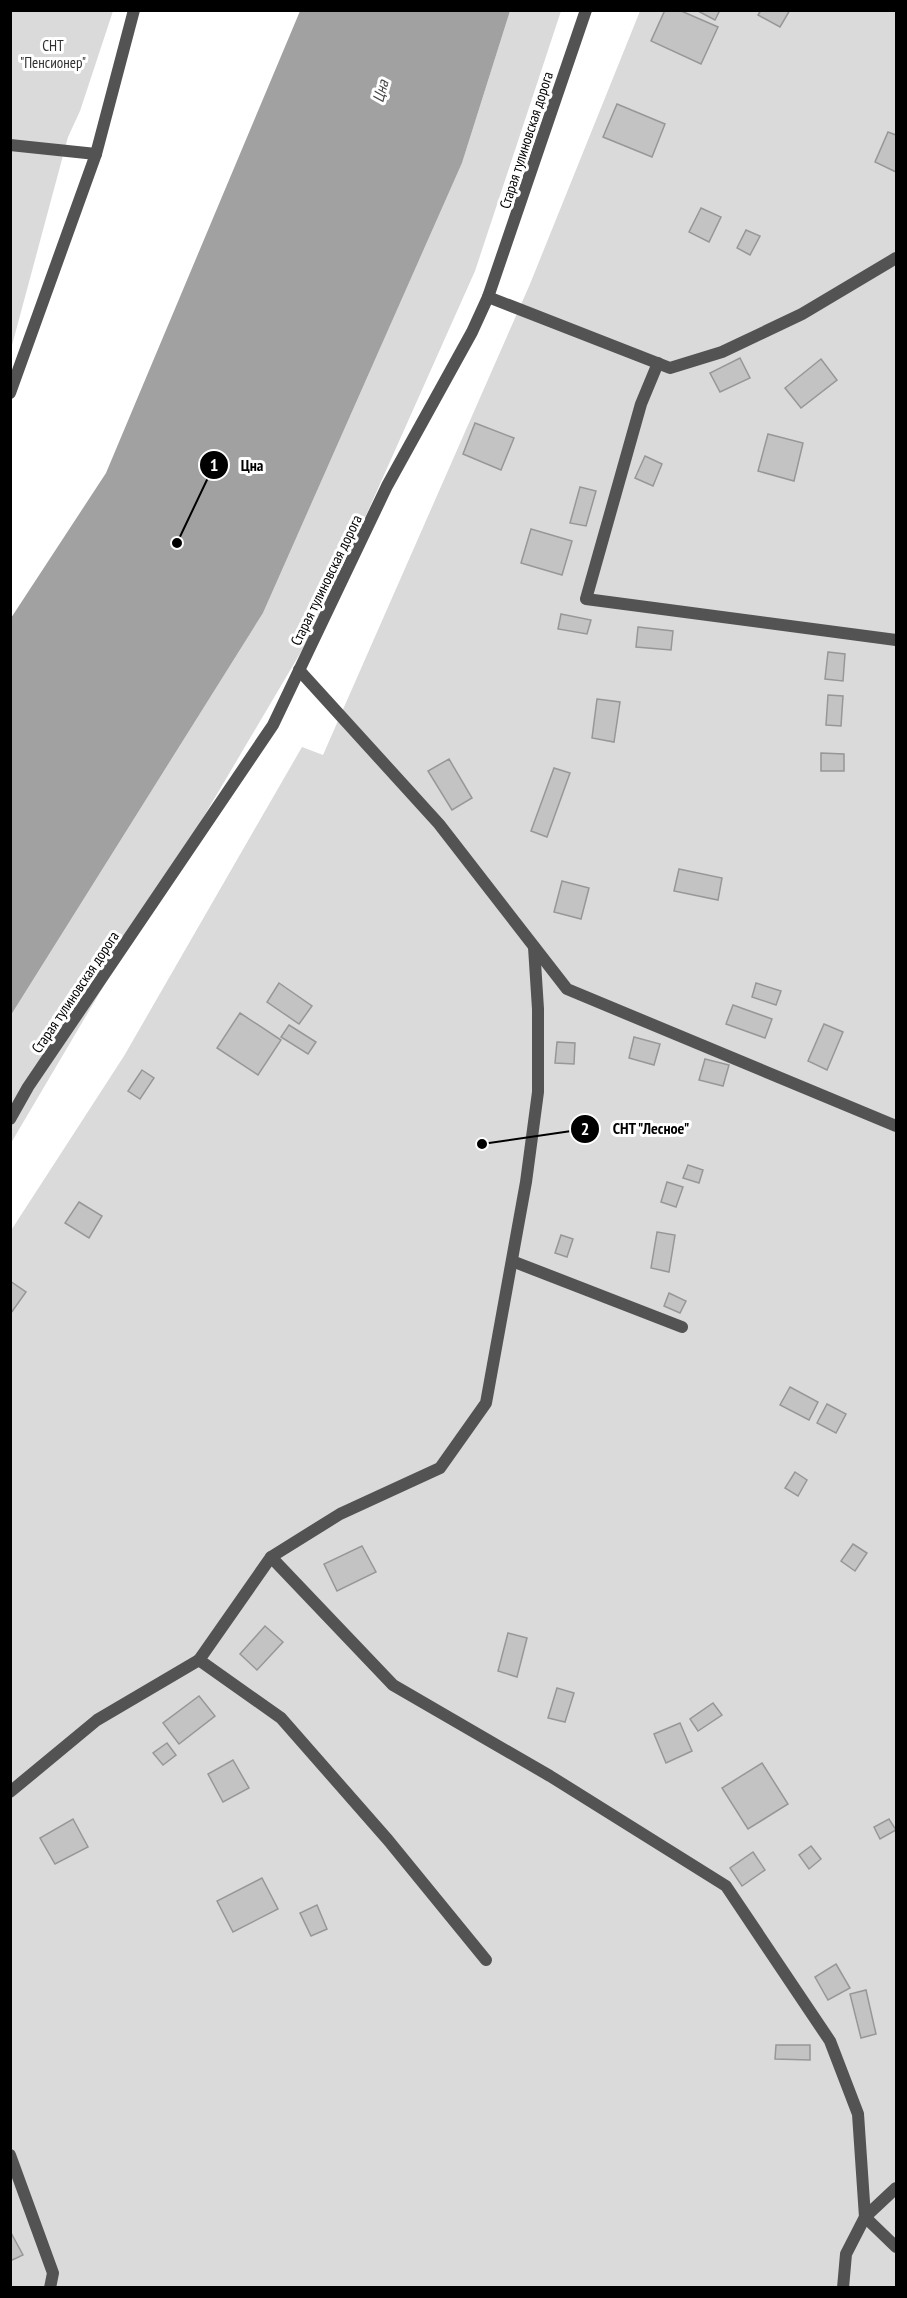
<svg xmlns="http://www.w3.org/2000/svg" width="907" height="2298" viewBox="0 0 907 2298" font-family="'PT Sans Narrow',sans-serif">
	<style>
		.green { fill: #dadada }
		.water { fill: #a1a1a1 }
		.building { fill: #c3c3c3; stroke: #979797; stroke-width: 1.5 }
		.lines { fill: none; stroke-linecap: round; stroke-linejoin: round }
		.service { stroke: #535353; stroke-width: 12 }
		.tertiary { stroke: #535353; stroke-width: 12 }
		.labels { text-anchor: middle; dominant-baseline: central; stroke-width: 6; stroke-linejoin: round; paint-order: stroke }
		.park-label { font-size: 15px; fill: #313131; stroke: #fff }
		.street-label { font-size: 15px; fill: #000; stroke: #fff }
		.water-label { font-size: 16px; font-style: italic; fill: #424242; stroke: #fff }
		.leader { fill: none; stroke: #000; stroke-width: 2 }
		.callout-dot { fill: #000; stroke: #fff; stroke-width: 2 }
		.mark-label { font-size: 18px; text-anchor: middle; font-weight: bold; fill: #fff }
		.callout-label { font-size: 16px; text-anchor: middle; font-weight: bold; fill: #000; stroke: #fff; stroke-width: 6; stroke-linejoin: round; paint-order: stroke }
	</style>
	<rect width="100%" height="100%" fill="#fff"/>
	<g class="green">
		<path d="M11 11H113L80 111 68 137 11 349Z"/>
		<path d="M510 11H561L475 271 318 623 11 1143V1015L263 613 462 163Z"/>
		<path d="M640 11H896V2287H11L10 1232 124 1056 302 747 323 755 530 284Z"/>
	</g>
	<path class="water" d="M300 11H510L462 163 263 613 11 1015V618L106 473Z"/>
	<g class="building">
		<path d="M665 10H679L718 27 701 64 651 41Z"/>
		<path d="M696 10H720L715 20Z"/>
		<path d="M761 10H790L780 27 758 15Z"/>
		<path d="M617 104 665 124 652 157 603 137Z"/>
		<path d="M888 132 896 135V172L875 162Z"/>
		<path d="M701 208 721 217 709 242 689 232Z"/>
		<path d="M746 230 760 236 750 255 737 248Z"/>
		<path d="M740 358 750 378 720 392 710 373Z"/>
		<path d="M821 359 837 380 801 408 785 388Z"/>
		<path d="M475 423 514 438 501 470 463 454Z"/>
		<path d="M768 434 803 443 794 481 758 471Z"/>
		<path d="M645 456 662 464 653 486 635 478Z"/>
		<path d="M580 487 596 491 586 526 570 523Z"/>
		<path d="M531 529 572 541 562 575 521 563Z"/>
		<path d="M561 614 591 620 587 634 558 629Z"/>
		<path d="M638 627 673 631 671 650 636 647Z"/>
		<path d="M828 652 845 654 843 681 825 679Z"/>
		<path d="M828 695 843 696 841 726 826 725Z"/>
		<path d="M597 699 620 702 614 742 592 738Z"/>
		<path d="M821 753 844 754V771H821Z"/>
		<path d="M449 759 472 798 452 810 428 771Z"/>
		<path d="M554 768 570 773 547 837 531 831Z"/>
		<path d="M679 869 722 878 718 900 674 891Z"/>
		<path d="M562 881 589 888 581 919 554 912Z"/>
		<path d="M279 983 312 1006 299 1024 267 1002Z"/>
		<path d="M756 983 781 991 776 1005 752 997Z"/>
		<path d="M733 1005 772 1019 765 1038 726 1024Z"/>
		<path d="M240 1013 281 1040 258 1075 217 1048Z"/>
		<path d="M824 1024 843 1032 827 1070 808 1061Z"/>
		<path d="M289 1025 316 1042 308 1054 281 1037Z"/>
		<path d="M634 1037 660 1044 654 1065 629 1058Z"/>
		<path d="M557 1042 575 1043 574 1064 555 1063Z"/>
		<path d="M705 1059 729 1065 723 1086 699 1080Z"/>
		<path d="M142 1070 154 1078 140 1099 128 1091Z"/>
		<path d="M688 1165 703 1170 699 1183 683 1178Z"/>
		<path d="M667 1182 683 1187 676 1207 661 1202Z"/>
		<path d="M79 1202 102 1216 89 1238 65 1223Z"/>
		<path d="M657 1232 675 1235 669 1272 651 1268Z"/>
		<path d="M561 1235 573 1239 567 1257 555 1253Z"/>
		<path d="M10 1281 26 1292 11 1313H10Z"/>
		<path d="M669 1293 686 1301 680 1313 664 1306Z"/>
		<path d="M790 1387 818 1402 809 1420 780 1405Z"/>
		<path d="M827 1404 846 1414 836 1433 817 1423Z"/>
		<path d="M795 1472 807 1480 798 1496 785 1488Z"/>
		<path d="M853 1544 867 1553 855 1571 841 1561Z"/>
		<path d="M362 1546 376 1572 337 1591 324 1564Z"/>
		<path d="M265 1626 283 1642 257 1670 240 1654Z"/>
		<path d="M508 1633 527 1638 517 1677 498 1671Z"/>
		<path d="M557 1688 574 1693 565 1722 548 1718Z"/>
		<path d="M199 1696 215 1716 179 1744 163 1723Z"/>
		<path d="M713 1703 722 1715 698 1731 690 1719Z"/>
		<path d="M680 1723 692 1751 666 1763 654 1734Z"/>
		<path d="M167 1743 176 1755 163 1765 153 1753Z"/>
		<path d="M233 1760 249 1788 223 1802 208 1774Z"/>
		<path d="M762 1763 788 1804 748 1829 722 1788Z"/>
		<path d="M73 1819 88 1847 55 1864 40 1838Z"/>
		<path d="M889 1819 896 1830 880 1839 874 1827Z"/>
		<path d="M811 1846 821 1859 809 1869 799 1855Z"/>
		<path d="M753 1852 765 1870 742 1886 730 1868Z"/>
		<path d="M262 1878 278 1909 233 1932 217 1901Z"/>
		<path d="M317 1905 327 1929 311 1936 300 1913Z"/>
		<path d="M836 1964 850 1988 828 2000 815 1977Z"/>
		<path d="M866 1990 876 2034 861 2038 850 1994Z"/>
		<path d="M776 2045H810V2060L775 2059Z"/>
		<path d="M10 2231 23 2255 10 2261Z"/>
	</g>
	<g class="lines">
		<g class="service">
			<path d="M10 145 96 154"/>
			<path d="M488 297 670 368 722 352 802 314 896 258"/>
			<path d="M658 363 641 404 586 599 896 640"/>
			<path d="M10 393 96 154 134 10"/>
			<path d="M299 670 439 824 567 989 896 1126"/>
			<path d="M512 1261 682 1327"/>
			<path d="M271 1557 393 1685 550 1776 726 1886 830 2041 858 2114 865 2217 896 2247"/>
			<path d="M10 1792 97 1720 199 1660"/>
			<path d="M486 1960 388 1840 281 1718 199 1660 271 1557 340 1514 440 1468 486 1403 526 1182 538 1092V1009L534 947"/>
			<path d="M10 2155 53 2273 50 2288"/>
			<path d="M843 2288 846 2254 865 2217 896 2188"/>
		</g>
		<path class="tertiary" d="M10 1119 28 1087 273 725 387 486 472 332 488 297 586 10"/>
	</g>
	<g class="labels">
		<g class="park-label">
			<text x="53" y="45">СНТ<tspan x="53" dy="17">"Пенсионер"</tspan></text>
		</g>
		<g class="street-label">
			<text transform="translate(526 140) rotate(-72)">Старая тулиновская дорога</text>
			<text transform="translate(326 580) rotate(-64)">Старая тулиновская дорога</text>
			<text transform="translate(75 992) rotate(-56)">Старая тулиновская дорога</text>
		</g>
		<g class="water-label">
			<text transform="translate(380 91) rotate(-75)">Цна</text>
		</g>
	</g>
	<path class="leader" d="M177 543L214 465M482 1144L585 1129"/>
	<g class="callout-dot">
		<circle cx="177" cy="543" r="6"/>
		<circle cx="482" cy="1144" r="6"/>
		<circle cx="214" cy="465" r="15"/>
		<circle cx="585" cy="1129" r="15"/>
	</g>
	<g class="mark-label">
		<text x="214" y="471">1</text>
		<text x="585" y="1135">2</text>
	</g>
	<g class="callout-label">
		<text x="252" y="471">Цна</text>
		<text x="651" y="1134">СНТ "Лесное"</text>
	</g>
	<rect width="907" height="2298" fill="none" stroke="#000000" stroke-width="24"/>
</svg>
